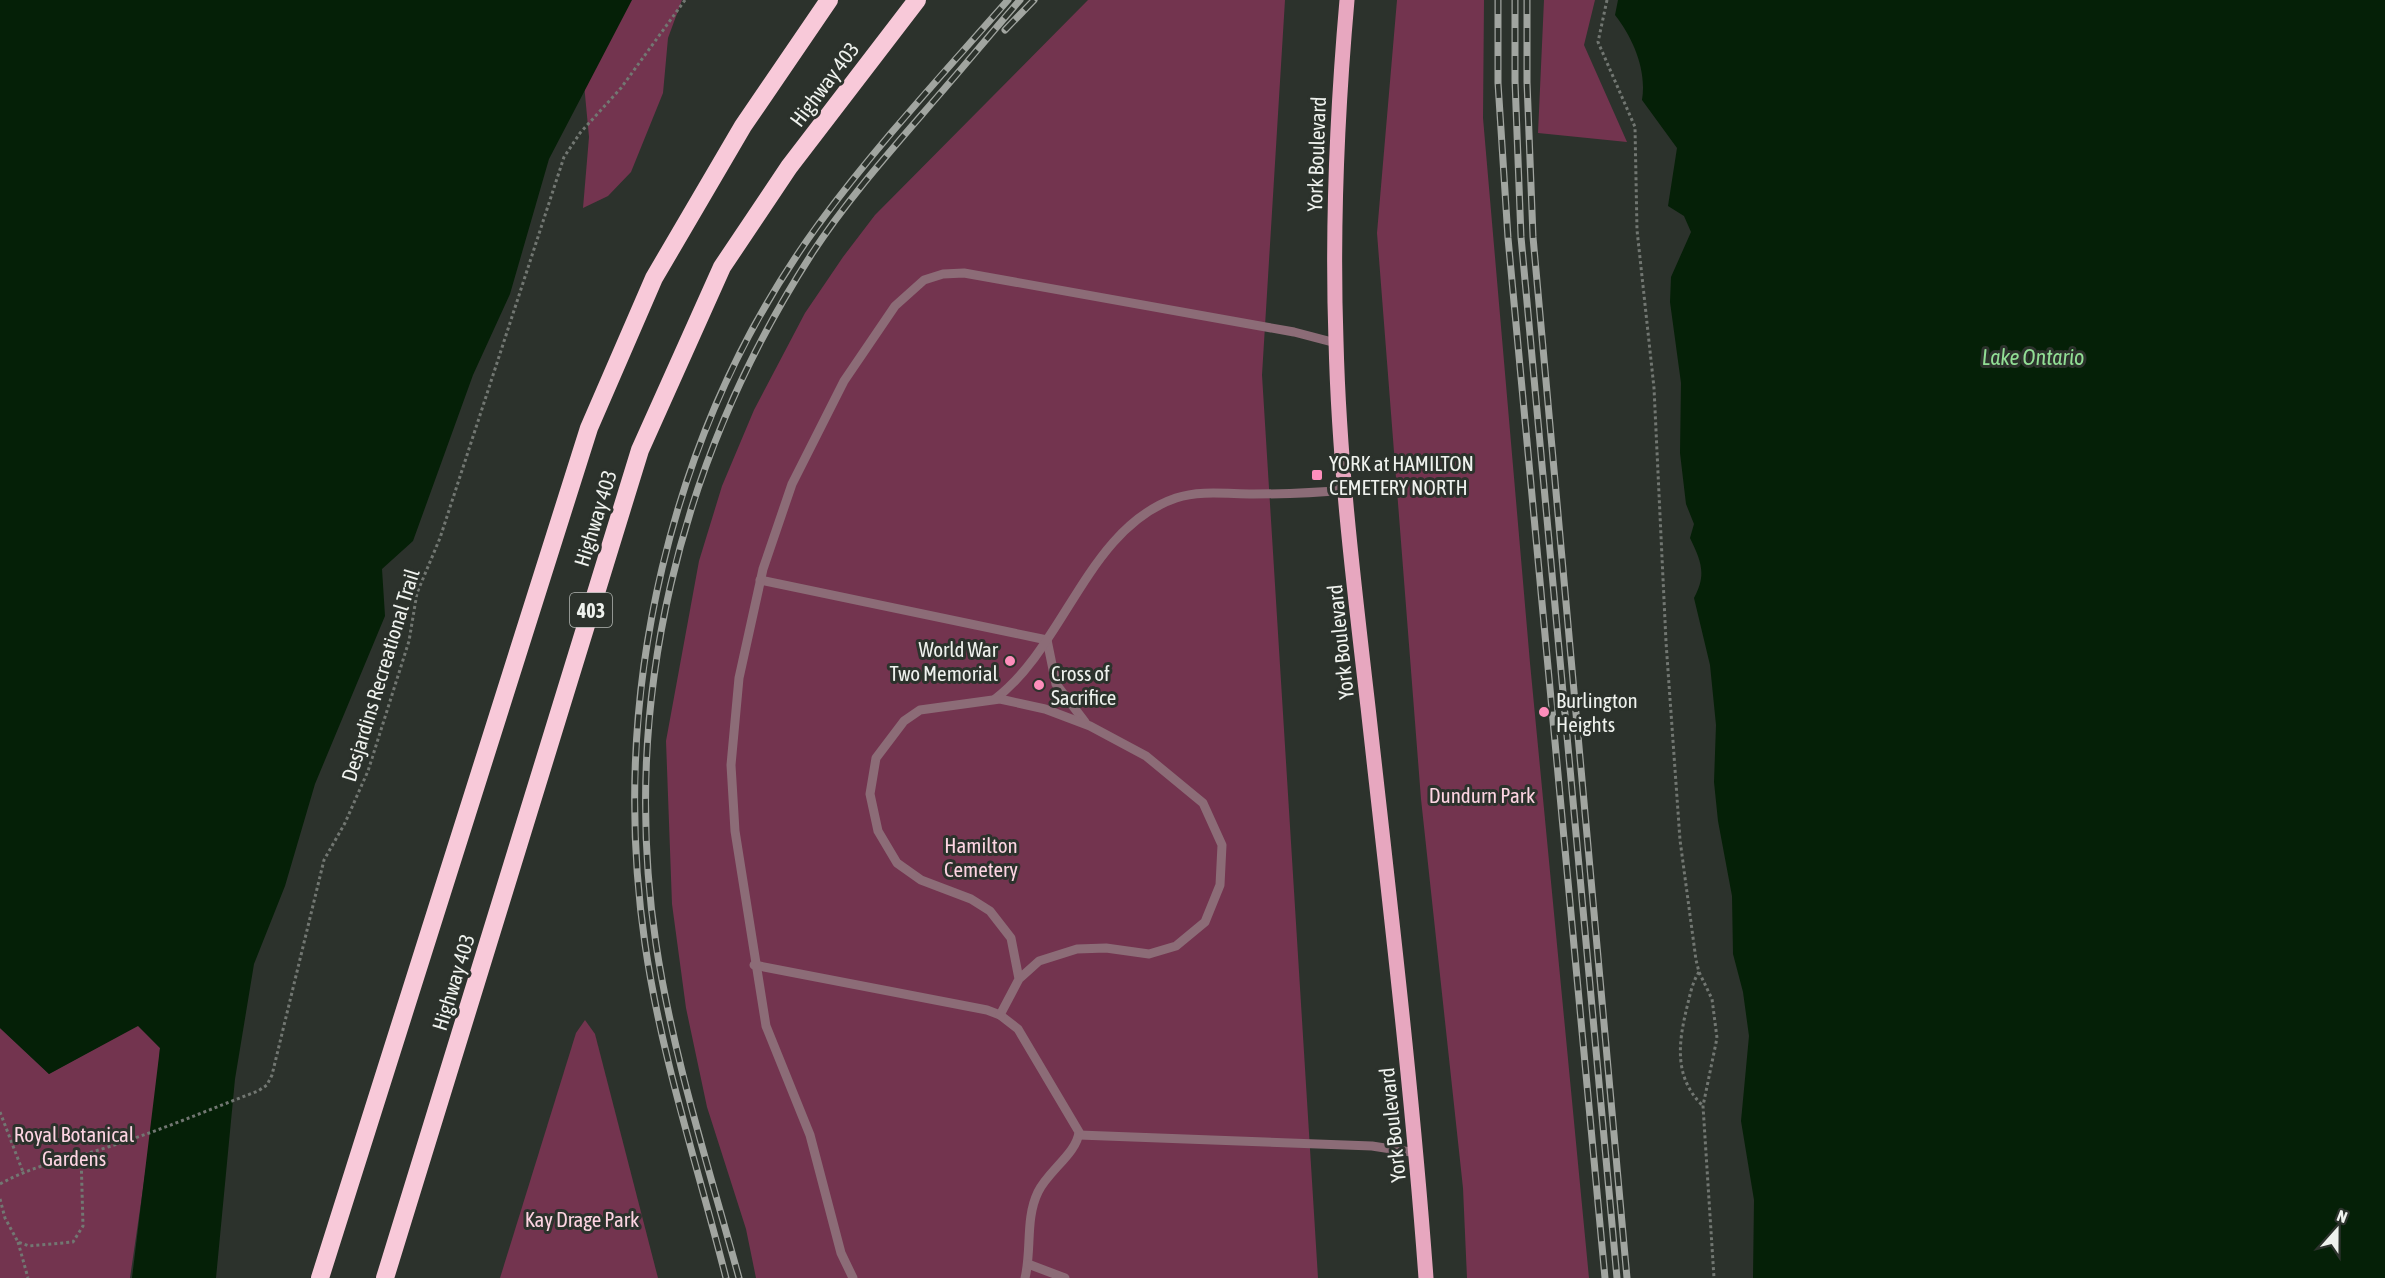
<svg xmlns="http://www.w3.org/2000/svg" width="2385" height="1278" viewBox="0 0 2385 1278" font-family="'Asap Condensed',sans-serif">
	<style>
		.green { fill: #73344f }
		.water { fill: #052007 }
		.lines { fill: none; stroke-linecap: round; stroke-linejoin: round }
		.path { stroke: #727772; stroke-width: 3; stroke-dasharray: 3 3; stroke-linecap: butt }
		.lane { stroke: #8c6c77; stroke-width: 9 }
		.primary { stroke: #e7a7bf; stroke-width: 15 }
		.highway { stroke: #f8c9d9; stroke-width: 18 }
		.rail-casing { stroke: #a1a5a0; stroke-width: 7 }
		.rail { stroke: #2c322c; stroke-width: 4.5; stroke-dasharray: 14; stroke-linecap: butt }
		.poi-dot { fill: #fe8ebc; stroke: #2c322c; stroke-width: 2 }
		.labels { text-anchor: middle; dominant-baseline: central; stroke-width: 6; stroke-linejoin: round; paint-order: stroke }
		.shield { fill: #2c322c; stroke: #b4b8b4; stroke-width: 1.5 }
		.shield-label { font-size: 20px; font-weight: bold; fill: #eff2ee }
		.street-label { font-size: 21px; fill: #eff2ee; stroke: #2c322c }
		.poi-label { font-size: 21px; fill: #eff2ee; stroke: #2c322c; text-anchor: start }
		.park-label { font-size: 21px; fill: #fdd4e2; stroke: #2c322c }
		.water-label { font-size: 22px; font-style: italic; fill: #92de95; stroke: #2c322c }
	</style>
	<rect width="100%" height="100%" fill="#2c322c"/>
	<g class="green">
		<path d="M606 0H682L668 38 663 93 631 172 608 196 583 208 589 137 584 84Z"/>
		<path d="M1088 0H1285L1262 375 1318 1278H756L746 1229 707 1107 686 1008 672 904 666 741 699 561 722 486 754 410 805 313 843 257 875 215Z"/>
		<path d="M1397 0H1484L1483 118 1530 663 1589 1278H1467L1463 1188 1421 799 1377 233Z"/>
		<path d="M1544 0H1595L1584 45 1627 142 1538 133Z"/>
		<path d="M585 1020 595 1034 658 1278H500L576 1033Z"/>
		<path d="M138 1025 160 1048 156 1099 130 1278H0V1028L49 1074Z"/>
	</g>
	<g class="water">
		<path d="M0 0H632L549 159 510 294 473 375 413 541 382 569 385 616 315 784 285 886 254 964 235 1079 216 1278H132L160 1048 138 1026 49 1074 0 1028Z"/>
		<path d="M1618 0H2385V1278H1753L1754 1200 1741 1121 1749 1036 1743 992 1733 954 1732 896 1718 821 1714 782 1716 725 1710 665 1694 598C1707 574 1701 561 1690 538L1694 524 1686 504 1680 453 1681 383 1670 302 1671 277 1691 232 1684 216 1668 206 1677 148 1642 100C1647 70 1633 38 1615 15Z"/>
	</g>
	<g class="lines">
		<g class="path">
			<path d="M1607 0 1598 42 1635 127 1637 230 1654 388 1666 642 1680 840 1696 960 1699 972 1712 999 1717 1038 1703 1106 1714 1278"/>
			<path d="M1699 972C1692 983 1690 995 1687 1007 1678 1044 1674 1078 1703 1106"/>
			<path d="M0 1112 23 1172"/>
			<path d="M0 1184C38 1163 69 1160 108 1147 159 1131 208 1110 258 1091L267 1085 272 1075 324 860 345 823 368 771 409 641 417 593 440 538 564 157 580 133 621 88 685 0"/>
			<path d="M0 1199 5 1218 18 1242 29 1246 73 1242 83 1226 81 1154"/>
			<path d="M18 1242 28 1278"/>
		</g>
		<g class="lane">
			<path d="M760 580 1047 640"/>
			<path d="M1047 640 1056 684 1085 722"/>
			<path d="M995 699C1065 646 1088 528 1176 498 1200 490 1228 494 1253 494 1284 494 1314 493 1345 490"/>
			<path d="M754 965 987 1010 1000 1015 1018 1029 1079 1132C1077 1153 1048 1171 1038 1192 1025 1219 1032 1249 1025 1278"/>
			<path d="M1000 1015 1019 979 1039 961 1077 949 1106 948 1149 954 1176 946 1205 922 1220 885 1222 845 1203 803 1146 756 1090 726 1045 709 1000 699 920 710 904 721 876 758 870 794 878 831 897 863 921 880 971 899 990 911 1011 938 1019 979"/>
			<path d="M1079 1135 1372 1146 1417 1153"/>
			<path d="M1028 1264 1065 1278"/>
			<path d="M853 1278 841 1253 810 1135 766 1026 735 831 731 765 739 678 763 569 792 484 844 381 895 306 924 280 943 274 964 273 1294 332 1336 343"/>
		</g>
		<path class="primary" d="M1347 0C1337 113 1332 227 1336 341 1339 464 1354 586 1368 707 1389 897 1412 1087 1426 1278"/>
		<g class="highway">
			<path d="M320 1278 589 428 654 278 743 126 829 0"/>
			<path d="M385 1278 640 450 722 267 789 167 917 0"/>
		</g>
		<g class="rail-casing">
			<g id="rail">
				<path d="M1498 0V83L1508 238 1605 1278"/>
				<path d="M1515 0V81L1521 237 1617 1278"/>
				<path d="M1527 0V82L1533 237 1627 1278"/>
				<path d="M1005 30 1034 0"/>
				<path d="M726 1278C698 1167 661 1057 645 944 609 695 669 430 818 225 876 146 943 74 1008 0"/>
				<path d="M739 1278C709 1168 673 1057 656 944 620 702 679 460 811 255 848 198 894 147 938 96 966 64 992 32 1020 0"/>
			</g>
		</g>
		<use href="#rail" class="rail"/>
	</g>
	<g class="poi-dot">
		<rect x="1311" y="469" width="12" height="12" rx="3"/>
		<circle cx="1010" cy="661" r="6"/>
		<circle cx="1039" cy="685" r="6"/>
		<circle cx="1544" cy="712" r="6"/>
	</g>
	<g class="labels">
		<rect class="shield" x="570" y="593" width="42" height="34" rx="4.5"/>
		<g class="shield-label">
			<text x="591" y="610">403</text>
		</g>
		<g class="street-label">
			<text transform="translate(824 84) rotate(-53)">Highway 403</text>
			<text transform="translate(1316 154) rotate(-88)">York Boulevard</text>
			<text transform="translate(595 518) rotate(-73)">Highway 403</text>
			<text transform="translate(1340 642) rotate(-96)">York Boulevard</text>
			<text transform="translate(380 675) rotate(-73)">Desjardins Recreational Trail</text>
			<text transform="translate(453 982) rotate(-73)">Highway 403</text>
			<text transform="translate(1392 1125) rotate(-96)">York Boulevard</text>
		</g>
		<g class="poi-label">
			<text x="1329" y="463">YORK at HAMILTON<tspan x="1329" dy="24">CEMETERY NORTH</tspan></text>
			<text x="998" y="649" text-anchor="end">World War<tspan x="998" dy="24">Two Memorial</tspan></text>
			<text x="1051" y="673">Cross of<tspan x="1051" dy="24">Sacrifice</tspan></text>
			<text x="1556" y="700">Burlington<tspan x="1556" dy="24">Heights</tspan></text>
		</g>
		<g class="park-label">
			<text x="1482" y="795">Dundurn Park</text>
			<text x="981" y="845">Hamilton<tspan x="981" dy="24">Cemetery</tspan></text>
			<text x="74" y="1134">Royal Botanical<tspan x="74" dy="24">Gardens</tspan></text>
			<text x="582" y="1219">Kay Drage Park</text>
		</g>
		<g class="water-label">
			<text x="2033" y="357">Lake Ontario</text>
		</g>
	</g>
	<g transform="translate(2337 1230) rotate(21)" stroke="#2c322c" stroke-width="4.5" paint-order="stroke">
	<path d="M0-4.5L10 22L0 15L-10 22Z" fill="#eff2ee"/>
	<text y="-9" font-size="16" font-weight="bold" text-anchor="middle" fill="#eff2ee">N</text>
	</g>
</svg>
